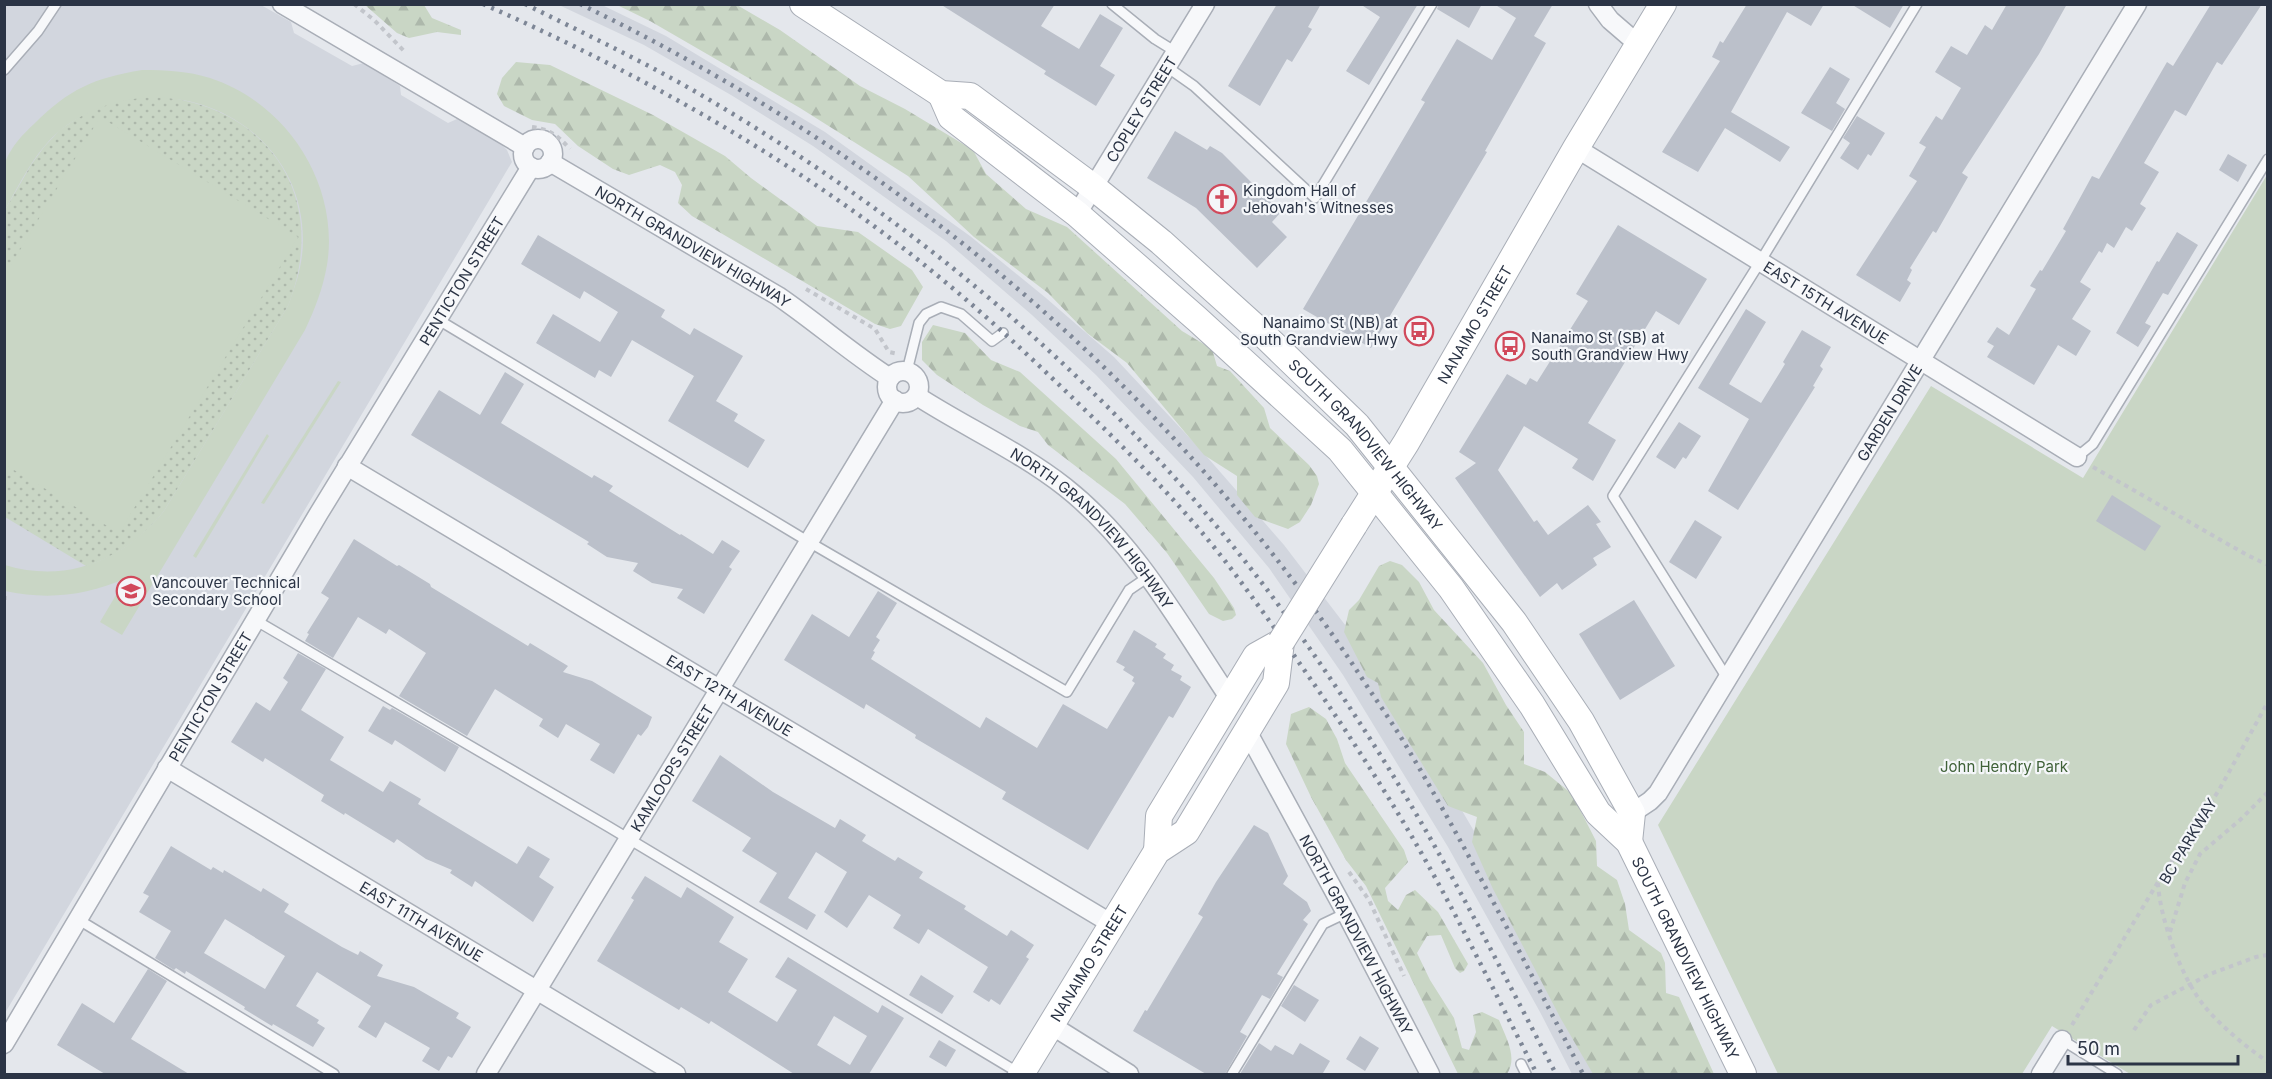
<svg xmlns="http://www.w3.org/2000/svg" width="2272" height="1079" viewBox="0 0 2272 1079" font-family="Inter,sans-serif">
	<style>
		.built { fill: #d2d6de }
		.grass { fill: url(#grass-dots) }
		.forest { fill: url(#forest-firs) }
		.park { fill: #c9d6c5 }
		.building { fill: #bbc0ca; fill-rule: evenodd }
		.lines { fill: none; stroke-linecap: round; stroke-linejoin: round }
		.lane-casing { stroke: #a9aeb7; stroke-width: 12 }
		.street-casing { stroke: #a9aeb7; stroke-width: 21 }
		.secondary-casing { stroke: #a9aeb7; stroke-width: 28 }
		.path { stroke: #c2c5cb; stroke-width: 4; stroke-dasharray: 4.5 4.5; stroke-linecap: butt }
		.lane { stroke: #f7f8fa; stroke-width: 9 }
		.street { stroke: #f7f8fa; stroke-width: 18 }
		.secondary { stroke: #fff; stroke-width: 26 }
		.rail { stroke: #7d8696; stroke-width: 4.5; stroke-dasharray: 3 6; stroke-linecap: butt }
		.secondary-bridge-casing { stroke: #a9aeb7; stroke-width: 28; stroke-linecap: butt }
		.secondary-bridge { stroke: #fff; stroke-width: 26 }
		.labels { text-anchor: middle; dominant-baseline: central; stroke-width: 4.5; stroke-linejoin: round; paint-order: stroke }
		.street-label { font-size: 15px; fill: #2b3445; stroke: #f4f6f9 }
		.poi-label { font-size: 15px; fill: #2b3445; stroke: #f4f6f9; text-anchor: start }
		.park-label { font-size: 15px; fill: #3f6138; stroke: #f4f6f9 }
	</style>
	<defs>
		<pattern id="grass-dots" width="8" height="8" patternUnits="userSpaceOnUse" patternTransform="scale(1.5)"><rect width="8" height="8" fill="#c9d6c5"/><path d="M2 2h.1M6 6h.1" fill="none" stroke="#adb8ab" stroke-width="1.8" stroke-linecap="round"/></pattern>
		<pattern id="forest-firs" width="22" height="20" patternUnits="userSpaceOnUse" patternTransform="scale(1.5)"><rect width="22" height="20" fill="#c9d6c5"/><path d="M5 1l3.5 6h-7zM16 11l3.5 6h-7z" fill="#adb8ab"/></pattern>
	</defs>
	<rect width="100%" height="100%" fill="#e4e7ec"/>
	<g class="built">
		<path d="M5 5H261L291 22 294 33 352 66 364 63 400 86 401 95 448 123 457 119 461 120 501 144 507 150 512 162 5 1013Z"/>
		<path d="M559 5H602L666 36 825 132 970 236 1046 298 1114 357 1201 450 1284 545 1365 651 1403 710 1525 918 1606 1074H1572L1540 1012 1448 847 1343 675 1269 568 1193 477 1096 375 1032 315 946 241 813 146 731 95 644 45Z"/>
	</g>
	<path class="grass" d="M146 96C264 99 332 194 288 306L164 511C143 537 118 556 86 566L5 517V210L31 165 44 147 60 130 79 117 100 106 123 99Z"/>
	<g class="forest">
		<path d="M365 5H424L432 18 461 30V35L437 32 409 38 397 33Z"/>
		<path d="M617 5H737L780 30 860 86 905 109 973 150 986 174 1026 209 1067 227 1182 331 1212 349 1217 366 1230 371 1264 408 1270 428 1309 465 1317 476 1319 484 1311 505 1300 522 1288 529 1255 517 1237 495V476L1204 455 1127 363 1087 333 1048 293 974 237 908 176 800 108 650 21Z"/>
		<path d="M516 62 550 65 653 115 725 156 751 178 817 226 858 232 912 270 923 287 901 326 890 329 875 324 692 216 678 203 682 185 675 172 660 165 629 175 613 169 578 146 555 124 532 120 504 106 497 94 502 78Z"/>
		<path d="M933 325 965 333 991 360 1020 372 1116 459 1214 578 1234 608 1236 615 1232 619 1223 621 1209 614 1167 553 1125 504 1048 445 1038 432 1020 426 983 405 937 375 922 360V342Z"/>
		<path d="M1390 561 1402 565 1419 582 1434 610 1483 663 1506 705 1524 732V764L1545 772 1572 794 1596 841 1597 866 1617 880 1625 904 1629 930 1661 953 1665 963 1666 993 1679 997 1714 1074H1593L1561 1019 1493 889 1472 842 1477 817 1448 806 1381 697 1378 683 1367 677 1344 632 1349 610 1359 600 1379 566Z"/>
		<path d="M1309 707 1326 719 1337 739 1345 763 1404 850 1408 862 1385 888 1388 901 1398 910 1406 895 1415 890 1438 912 1468 964 1464 971 1460 973 1455 968 1441 935 1427 936 1417 953 1430 980 1454 1018 1462 1048 1469 1050 1476 1032 1473 1015 1482 1012 1499 1020C1506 1038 1518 1057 1507 1074H1458L1366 886 1346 860 1311 797 1286 744 1291 714Z"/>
	</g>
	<g class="park">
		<path d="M142 70C166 70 188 71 210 78 287 103 340 185 327 265 323 288 315 309 305 330L122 635 100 622 126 578C86 596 47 600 5 591V565C67 584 124 560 164 511L288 306C296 284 303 264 303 240 303 117 157 56 62 129 36 149 21 182 5 210 4 197 1 170 6 160 12 146 23 134 34 124 69 89 94 78 142 70Z"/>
		<path d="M100 117 298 237 119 533 4 464 5 275Z"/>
		<path d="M2267 175V1074H2130L2052 1026 2022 1074H1778L1658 825 1931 386 2083 478Z"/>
		<path d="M338 381 341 382 264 504 261 503Z"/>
		<path d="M267 434 269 436 196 558 193 556Z"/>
	</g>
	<g class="building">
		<path d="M940 4H1055L1041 26 1079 49 1100 14 1123 28 1100 66 1115 75 1096 106 1044 74 1046 71Z"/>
		<path d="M1277 4H1321L1308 27 1312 29 1292 62 1287 59 1260 106 1228 86Z"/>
		<path d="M1360 4H1418L1369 85 1346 71 1380 17Z"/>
		<path d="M1439 4H1482L1469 28 1437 9Z"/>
		<path d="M1494 4H1553L1534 36 1546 43 1485 151 1487 152 1371 348 1303 309 1425 102 1421 100 1457 39 1492 60 1516 18Z"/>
		<path d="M1747 4H1824L1811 26 1787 12 1731 112 1790 147 1780 162 1725 128 1698 172 1662 152 1720 61 1712 57 1720 41 1723 43Z"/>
		<path d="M1851 4H1904L1890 28Z"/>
		<path d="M2007 4H2067L2039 54 1962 173 1968 177 1936 233 1933 231 1910 268 1912 270 1907 280 1911 283 1900 302 1856 275 1917 181 1909 176 1926 147 1919 143 1936 116 1942 120 1961 88 1935 72 1951 46 1967 55 1985 25 1992 30Z"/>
		<path d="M2211 4H2262L2222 65 2217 62 2186 116 2175 110 2144 163 2159 172 2140 204 2146 208 2132 231 2126 227 2114 248 2107 243 2102 253 2099 251 2080 282 2091 289 2072 319 2091 331 2076 356 2058 345 2034 385 1987 357 1994 346 1987 342 1997 327 2009 335 2036 289 2030 286 2040 270 2042 271 2066 231 2063 229 2092 176 2099 179 2167 62 2173 66Z"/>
		<path d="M1830 67 1850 79 1836 103 1845 109 1832 131 1801 113Z"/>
		<path d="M1857 116 1885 133 1871 156 1868 154 1858 170 1840 158 1850 143 1843 138Z"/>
		<path d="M1175 131 1207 150 1210 146 1222 153 1281 212 1272 222 1287 237 1257 268 1196 208 1147 178Z"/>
		<path d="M2228 154 2247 165 2238 182 2219 170Z"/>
		<path d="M1618 225 1707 279 1679 325 1656 311 1588 423 1616 440 1593 481 1572 468 1578 459 1524 426 1498 470 1534 522 1537 520 1548 535 1588 505 1601 522 1596 524 1611 547 1593 558 1597 565 1562 590 1557 583 1540 597 1455 478 1476 463 1459 452 1507 374 1526 385 1530 378 1537 382 1588 301 1576 294Z"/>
		<path d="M2177 232 2198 245 2168 295 2163 293 2145 323 2151 326 2138 347 2116 333 2157 261 2159 262Z"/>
		<path d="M538 235 665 310 661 317 690 335 694 328 743 356 716 401 738 414 734 421 765 440 748 468 668 421 694 376 632 340 611 377 599 370 595 378 536 343 553 314 600 342 618 312 584 291 580 299 521 264Z"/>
		<path d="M1746 309 1766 322 1729 384 1761 403 1785 364 1783 362 1802 330 1831 347 1820 366 1823 369 1813 386 1815 387 1738 510 1708 491 1749 419 1698 388Z"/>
		<path d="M505 372 524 384 501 423 592 478 594 475 613 486 609 491 680 535 681 534 713 554 722 540 740 551 729 567 732 569 704 614 677 598 683 589 652 583 633 571 638 563 607 557 587 544 589 542 411 435 439 390 480 415Z"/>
		<path d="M1679 422 1701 436 1686 459 1683 457 1675 469 1656 457Z"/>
		<path d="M2112 495 2161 526 2145 551 2096 521Z"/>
		<path d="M1695 520 1722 537 1696 579 1669 562Z"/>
		<path d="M354 539 397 566 399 565 430 584 431 587 528 646 530 643 568 666 563 672 592 681 652 717 648 727 641 736 638 734 614 774 590 760 600 744 566 724 558 738 539 726 543 719 495 689 467 736 399 696 426 653 389 629 386 634 358 617 333 658 305 641 309 634 307 633 329 598 321 593Z"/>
		<path d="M878 591 897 603 876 637 880 640 873 651 875 652 871 659 980 728 986 717 1037 748 1063 704 1107 729 1135 683 1132 681 1134 677 1123 670 1125 667 1116 662 1134 630 1157 644 1155 647 1166 654 1163 658 1174 665 1171 670 1182 676 1180 680 1191 687 1173 718 1169 716 1088 850 1002 799 1006 792 915 738 916 735 866 704 864 709 784 660 812 614 849 637Z"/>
		<path d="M1634 600 1675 666 1620 700 1579 634Z"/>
		<path d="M298 653 326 669 301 710 344 737 330 760 383 792 390 781 421 799 418 804 517 864 528 846 550 859 539 877 554 887 533 922 475 881 472 887 450 873 452 870 426 859 397 839 394 843 345 813 344 815 321 801 324 795 265 758 263 762 231 742 256 702 270 711 288 682 283 678Z"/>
		<path d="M383 706 390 710 392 708 459 747 445 772 395 740 392 745 368 731Z"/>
		<path d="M720 755 773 792 835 828 840 819 866 835 862 841 895 861 898 857 923 872 919 878 966 906 964 909 975 916 1007 936 1011 930 1034 945 1026 957 1029 959 1000 1005 991 999 989 1002 973 992 988 967 928 929 919 944 893 928 901 915 869 895 847 928 824 912 847 872 816 852 788 898 816 915 807 930 759 902 777 873 742 851 751 838 692 801Z"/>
		<path d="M1254 825 1268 833 1288 876 1283 884 1307 902 1311 911 1303 920 1308 924 1277 974 1283 977 1270 999 1262 995 1240 1032 1247 1036 1225 1074H1206L1133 1031 1145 1010 1147 1011 1203 917 1198 914 1216 882Z"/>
		<path d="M171 846 211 870 213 867 223 873 224 870 261 892 263 888 289 904 284 912 342 947 358 955 360 951 383 965 377 976 414 987 459 1013 456 1018 471 1027 452 1058 448 1056 439 1071 422 1061 430 1048 385 1022 376 1038 358 1027 371 1006 317 972 296 1006 319 1020 317 1023 325 1028 313 1047 273 1024 272 1026 244 1009 245 1007 186 971 185 974 176 968 174 970 155 958 171 931 139 912 149 896 143 893ZM225 919 285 956 265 989 204 953Z"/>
		<path d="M645 876 681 898 687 887 734 917 719 942 748 959 728 992 777 1022 797 990 775 977 788 957 878 1013 882 1005 904 1018 869 1074H794L711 1021 709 1024 681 1007 679 1010 597 961 634 900 631 898ZM834 1016 867 1036 850 1065 817 1045Z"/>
		<path d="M148 969 167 981 131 1039 189 1074H105L57 1045 82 1003 114 1023Z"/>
		<path d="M921 975 954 996 942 1014 909 995Z"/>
		<path d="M1294 985 1319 1000 1305 1022 1281 1006Z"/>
		<path d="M1360 1036 1379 1048 1365 1071 1346 1059Z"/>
		<path d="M939 1040 956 1050 946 1067 929 1057Z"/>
		<path d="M1259 1043 1271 1051 1275 1045 1293 1055 1300 1043 1330 1061 1323 1073 1325 1074H1240Z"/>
	</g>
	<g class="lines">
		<g class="lane-casing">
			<g id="lane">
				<path d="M1112 4 1155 39 1176 52"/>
				<path d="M1167 67 1194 86 1315 198 1432 4"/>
				<path d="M4 70 38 31 56 4"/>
				<path d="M437 319 809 542 1067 692 1129 590 1148 577"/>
				<path d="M907 371 919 323 926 314 941 307 961 314 992 341 1003 333"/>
				<path d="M2077 457 2093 444 2268 159"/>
				<path d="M255 620 609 827 1019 1073"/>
				<path d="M1727 678 1613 496 1760 262 1917 4"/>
				<path d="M79 920 334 1074"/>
				<path d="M2062 1040 2117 1074"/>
				<path d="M1521 1064 1526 1074"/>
				<path d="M1232 1074 1323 924 1346 913"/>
			</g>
		</g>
		<g class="street-casing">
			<g id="street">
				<path d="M282 4 525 147"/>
				<path d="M1598 4 1610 20 1639 45"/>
				<circle cx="538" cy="154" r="15"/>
				<path id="s1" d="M1576 148 2077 457"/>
				<path id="s2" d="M550 162 778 296C816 322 851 353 890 378"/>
				<path id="s3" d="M1077 214 1205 4"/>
				<circle cx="903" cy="387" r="16"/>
				<path id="s4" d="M917 396C965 427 1019 451 1065 487 1135 542 1181 626 1230 699"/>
				<path id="s5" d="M347 466 1112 924"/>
				<path id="s6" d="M1247 731 1346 913 1430 1074"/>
				<path id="s7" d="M167 768 676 1074"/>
				<path id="s8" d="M1632 813 1650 801 1658 793 2137 4"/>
				<path d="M1051 1025 1129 1074"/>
				<path id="s9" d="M4 1044 319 513 531 167"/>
				<path id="s10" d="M486 1074 895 400"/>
				<path d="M2041 1074 2062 1040"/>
			</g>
		</g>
		<g class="secondary-casing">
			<g id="secondary">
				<path id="s11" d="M803 4 941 94 970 96 1093 187 1161 242 1264 335 1357 425 1514 622 1581 721 1632 813 1629 842"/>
				<path id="s12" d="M941 94 951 117 1077 214 1197 319 1340 450 1451 588 1532 705 1598 813 1629 842 1743 1074"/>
				<path id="s13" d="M1354 525 1406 443 1576 148 1663 4"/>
				<path d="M1157 851 1159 816 1256 656 1281 642"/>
				<path id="s14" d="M1021 1074 1157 851 1186 832 1276 683 1281 642"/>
			</g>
		</g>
		<g class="path">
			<path d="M354 4 374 20 405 52"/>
			<path d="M532 127C550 129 558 136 570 149"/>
			<path d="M806 289 875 329 889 352 898 354"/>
			<path d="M2093 467 2247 555 2268 565"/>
			<path d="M4 598H7"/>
			<path d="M1349 872 1369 900 1404 976"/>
			<path d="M2158 883C2160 920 2182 979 2205 1007 2223 1028 2245 1046 2268 1062"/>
			<path d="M2170 932 2185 883 2200 854 2240 820 2268 792"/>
			<path d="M2072 1025 2158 882 2219 790 2268 702"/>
			<path d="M2134 1030 2151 1005 2210 974 2256 957 2268 955"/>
		</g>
		<use href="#lane" class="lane"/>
		<use href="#street" class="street"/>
		<use href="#secondary" class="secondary"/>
		<g class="rail">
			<path d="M483 4C655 80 820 174 963 297 1004 332 1044 370 1082 407 1138 461 1192 516 1238 578 1295 655 1350 734 1399 815 1450 899 1492 988 1537 1074"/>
			<path d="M525 4C587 35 649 64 708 99 940 236 1148 418 1303 639 1351 707 1397 779 1438 852 1479 925 1517 1000 1556 1074"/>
			<path d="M580 4C895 156 1171 386 1363 680 1378 703 1394 725 1408 749 1471 855 1526 965 1583 1074"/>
		</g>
		<g class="secondary-bridge-casing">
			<path id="secondary-bridge" d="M1281 642 1354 525"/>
		</g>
		<use href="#secondary-bridge" class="secondary-bridge"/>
	</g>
	<defs>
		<g id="church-ring" transform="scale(1.5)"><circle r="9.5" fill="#f4f6f9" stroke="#d1495b" stroke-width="1.5"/><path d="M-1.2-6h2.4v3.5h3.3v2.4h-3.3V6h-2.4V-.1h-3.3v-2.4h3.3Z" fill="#d1495b"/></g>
		<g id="bus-ring" transform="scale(1.5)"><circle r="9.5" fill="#f4f6f9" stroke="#d1495b" stroke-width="1.5"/><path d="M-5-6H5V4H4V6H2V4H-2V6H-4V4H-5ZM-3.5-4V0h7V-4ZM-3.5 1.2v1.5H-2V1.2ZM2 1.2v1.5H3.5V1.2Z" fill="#d1495b"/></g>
		<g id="school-ring" transform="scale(1.5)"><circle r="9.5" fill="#f4f6f9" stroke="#d1495b" stroke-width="1.5"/><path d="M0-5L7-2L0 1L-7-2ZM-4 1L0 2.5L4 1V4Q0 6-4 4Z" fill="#d1495b"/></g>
	</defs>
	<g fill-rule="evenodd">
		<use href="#church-ring" x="1222" y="199"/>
		<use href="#bus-ring" x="1419" y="331"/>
		<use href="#bus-ring" x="1510" y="346"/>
		<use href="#school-ring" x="131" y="591"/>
	</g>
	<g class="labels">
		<g class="street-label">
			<text stroke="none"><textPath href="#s3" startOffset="123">COPLEY STREET</textPath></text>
			<text stroke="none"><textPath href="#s2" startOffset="166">NORTH GRANDVIEW HIGHWAY</textPath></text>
			<text stroke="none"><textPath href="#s9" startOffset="890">PENTICTON STREET</textPath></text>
			<text stroke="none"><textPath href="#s1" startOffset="294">EAST 15TH AVENUE</textPath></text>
			<text stroke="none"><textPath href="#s13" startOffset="234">NANAIMO STREET</textPath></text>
			<text stroke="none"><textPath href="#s8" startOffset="478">GARDEN DRIVE</textPath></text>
			<text stroke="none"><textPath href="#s11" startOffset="723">SOUTH GRANDVIEW HIGHWAY</textPath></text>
			<text stroke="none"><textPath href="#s4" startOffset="222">NORTH GRANDVIEW HIGHWAY</textPath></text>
			<text stroke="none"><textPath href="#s5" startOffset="446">EAST 12TH AVENUE</textPath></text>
			<text stroke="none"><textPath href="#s9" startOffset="404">PENTICTON STREET</textPath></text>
			<text stroke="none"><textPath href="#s10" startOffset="358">KAMLOOPS STREET</textPath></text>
			<text transform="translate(2188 841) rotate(-59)">BC PARKWAY</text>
			<text stroke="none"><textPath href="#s7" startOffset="297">EAST 11TH AVENUE</textPath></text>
			<text stroke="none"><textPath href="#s6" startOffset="231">NORTH GRANDVIEW HIGHWAY</textPath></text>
			<text stroke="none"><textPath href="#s12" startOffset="1155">SOUTH GRANDVIEW HIGHWAY</textPath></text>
			<text stroke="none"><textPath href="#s14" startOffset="130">NANAIMO STREET</textPath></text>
		</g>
		<g class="poi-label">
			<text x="1243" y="190">Kingdom Hall of<tspan x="1243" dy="17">Jehovah's Witnesses</tspan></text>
			<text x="1398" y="322" text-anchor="end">Nanaimo St (NB) at<tspan x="1398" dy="17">South Grandview Hwy</tspan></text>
			<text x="1531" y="337">Nanaimo St (SB) at<tspan x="1531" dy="17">South Grandview Hwy</tspan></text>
			<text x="152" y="582">Vancouver Technical<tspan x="152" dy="17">Secondary School</tspan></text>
		</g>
		<g class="park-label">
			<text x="2004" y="766">John Hendry Park</text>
		</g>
	</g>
	<rect width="2272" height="1079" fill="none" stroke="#2b3445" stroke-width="12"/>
	<path d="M2068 1055v9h170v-9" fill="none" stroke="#2b3445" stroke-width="3"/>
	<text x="2077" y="1055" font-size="18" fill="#2b3445" stroke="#f4f6f9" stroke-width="4.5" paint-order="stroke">50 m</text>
</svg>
